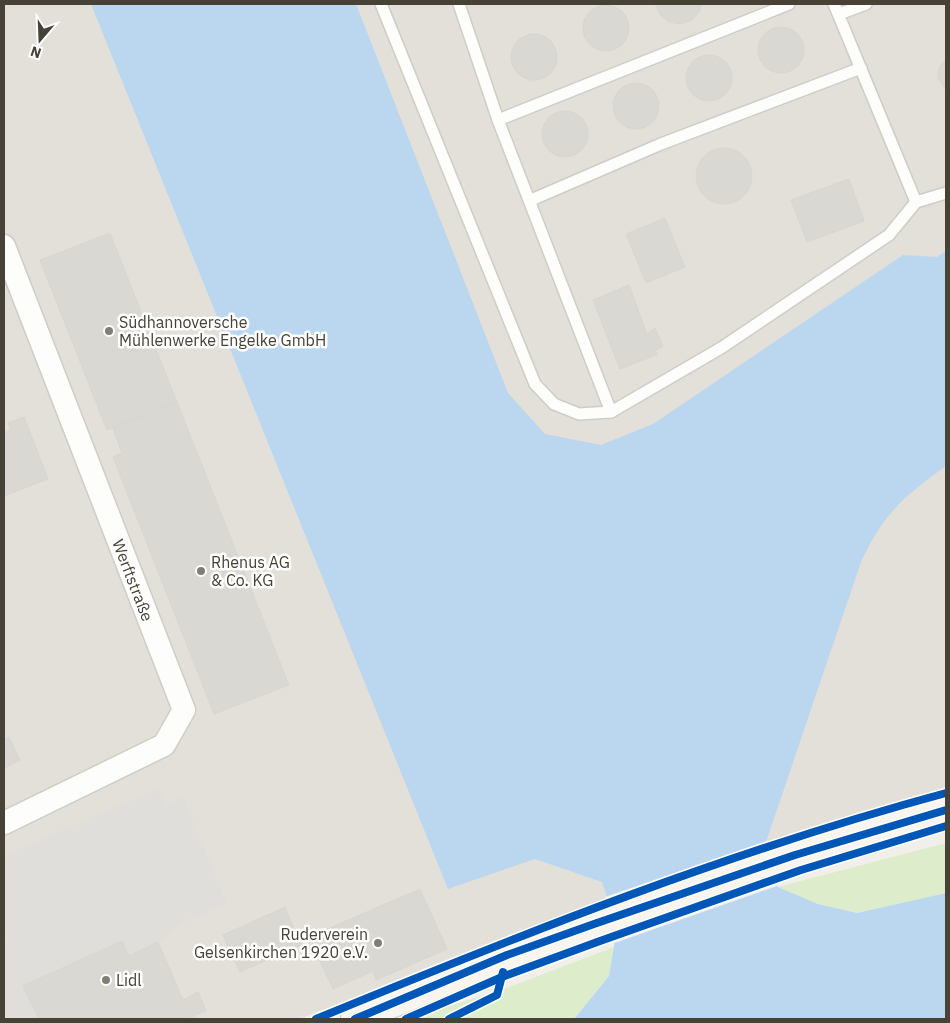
<svg xmlns="http://www.w3.org/2000/svg" width="950" height="1023" viewBox="0 0 950 1023" font-family="'IBM Plex Sans',sans-serif">
	<style>
		.industrial { fill: #e3dfd9 }
		.green { fill: #ddecca }
		.parking { fill: #e0deda }
		.water { fill: #bad7ef }
		.pier { fill: #f1efea }
		.building { fill: #dad8d2; stroke: #d9d6d0 }
		.lines { fill: none; stroke-linecap: round; stroke-linejoin: round }
		.lane-casing { stroke: #cfcdc7; stroke-width: 14 }
		.street-casing { stroke: #cfcdc7; stroke-width: 25 }
		.secondary-casing { stroke: #d0ccc1; stroke-width: 30 }
		.lane { stroke: #fdfdfc; stroke-width: 11 }
		.street { stroke: #fdfdfc; stroke-width: 22 }
		.secondary { stroke: #f7f5ee; stroke-width: 28 }
		.cycleway-casing { stroke: #fff; stroke-width: 11 }
		.cycleway { stroke: #0057b8; stroke-width: 8 }
		.poi-dot { fill: #827e75; stroke: #fff; stroke-width: 2 }
		.labels { text-anchor: middle; dominant-baseline: central; stroke-width: 5; stroke-linejoin: round; paint-order: stroke }
		.poi-label { font-size: 16px; fill: #474136; stroke: #fff; text-anchor: start }
		.street-label { font-size: 16px; fill: #474136; stroke: #fff }
	</style>
	<rect width="100%" height="100%" fill="#f1efea"/>
	<path class="industrial" d="M4 4H946V800L893 813 464 955 299 1019H4Z"/>
	<g class="green">
		<path d="M946 843V893L857 913 818 904 778 887Z"/>
		<path d="M614 947 609 976 574 1019H421L447 1007 512 986Z"/>
	</g>
	<path class="parking" d="M159 788 166 804 183 797 227 904 190 919 158 942 129 956 23 986 39 1019H4V943L9 941 4 927V880L7 870 4 856Z"/>
	<path class="water" d="M91 4H356L508 393 545 434 601 445 653 424 903 255 937 257 946 251V466C904 496 883 514 861 562L766 842 778 887 818 904 857 913 946 893V1019H574L609 976 617 928 602 882 535 859 448 889Z"/>
	<path class="pier" d="M769 840 780 885 612 944 615 928 605 897Z"/>
	<g class="building">
		<path d="M655 4H702L699 12 692 20 681 24 669 22 660 15Z"/>
		<circle cx="606" cy="28" r="23"/>
		<circle cx="781" cy="50" r="23"/>
		<circle cx="534" cy="57" r="23"/>
		<circle cx="709" cy="78" r="23"/>
		<path d="M946 59V90L938 78 939 68Z"/>
		<circle cx="636" cy="106" r="23"/>
		<circle cx="565" cy="134" r="23"/>
		<circle cx="724" cy="176" r="28"/>
		<path d="M849 179 864 221 807 242 791 200Z"/>
		<path d="M665 218 685 267 646 283 626 234Z"/>
		<path d="M110 233 177 402 107 430 40 260Z"/>
		<path d="M629 285 647 334 655 328 663 346 655 351 658 354 620 369 593 300Z"/>
		<path d="M177 402 289 685 214 714 113 457 122 453 113 428Z"/>
		<path d="M24 417 48 479 4 496V433L11 430 8 423Z"/>
		<path d="M9 737 20 760 4 768V740Z"/>
		<path d="M420 889 447 949 376 980 373 971 333 989 309 937Z"/>
		<path d="M285 907 301 945 240 972 223 935Z"/>
		<path d="M122 941 129 956 158 942 183 1000 198 992 206 1011 187 1019H39L23 986Z"/>
	</g>
	<g class="lines">
		<g class="lane-casing">
			<g id="lane">
				<path d="M381 4 535 384 554 404 579 414 611 412 721 348 889 235 916 202 946 193"/>
				<path d="M459 4 498 120 611 412"/>
				<path d="M834 4 916 202"/>
				<path d="M839 14 866 4"/>
				<path d="M498 120 789 4"/>
				<path d="M531 200 661 144 861 68"/>
			</g>
		</g>
		<g class="street-casing">
			<path id="street" d="M4 246 184 710 164 745 4 823"/>
		</g>
		<g class="secondary-casing">
			<path id="secondary" d="M355 1019 507 955 594 924 795 855 946 810"/>
		</g>
		<use href="#lane" class="lane"/>
		<use href="#street" class="street"/>
		<use href="#secondary" class="secondary"/>
		<g class="cycleway-casing">
			<g id="cycleway">
				<path d="M316 1019C522 934 731 851 946 793"/>
				<path d="M355 1019 507 955 594 924 795 855 946 810"/>
				<path d="M406 1019 502 977 600 941 801 870 946 826"/>
				<path d="M449 1019 497 995 503 972"/>
			</g>
		</g>
		<use href="#cycleway" class="cycleway"/>
	</g>
	<g class="poi-dot">
		<circle cx="109" cy="331" r="5"/>
		<circle cx="201" cy="571" r="5"/>
		<circle cx="378" cy="943" r="5"/>
		<circle cx="106" cy="980" r="5"/>
	</g>
	<g class="labels">
		<g class="poi-label">
			<text x="119" y="322">Südhannoversche<tspan x="119" dy="18">Mühlenwerke Engelke GmbH</tspan></text>
			<text x="211" y="562">Rhenus AG<tspan x="211" dy="18">&amp; Co. KG</tspan></text>
			<text x="368" y="934" text-anchor="end">Ruderverein<tspan x="368" dy="18">Gelsenkirchen 1920 e.V.</tspan></text>
			<text x="116" y="980">Lidl</text>
		</g>
		<g class="street-label">
			<text transform="translate(133 580) rotate(69)">Werftstraße</text>
		</g>
	</g>
	<rect width="950" height="1023" fill="none" stroke="#474136" stroke-width="10"/>
	<g transform="translate(40 40) rotate(199)" stroke="#ffffff" stroke-width="4" paint-order="stroke">
	<path d="M0-4L9 19L0 12L-9 19Z" fill="#474136"/>
	<text y="-8" font-size="14" font-weight="bold" text-anchor="middle" fill="#474136">N</text>
	</g>
</svg>
